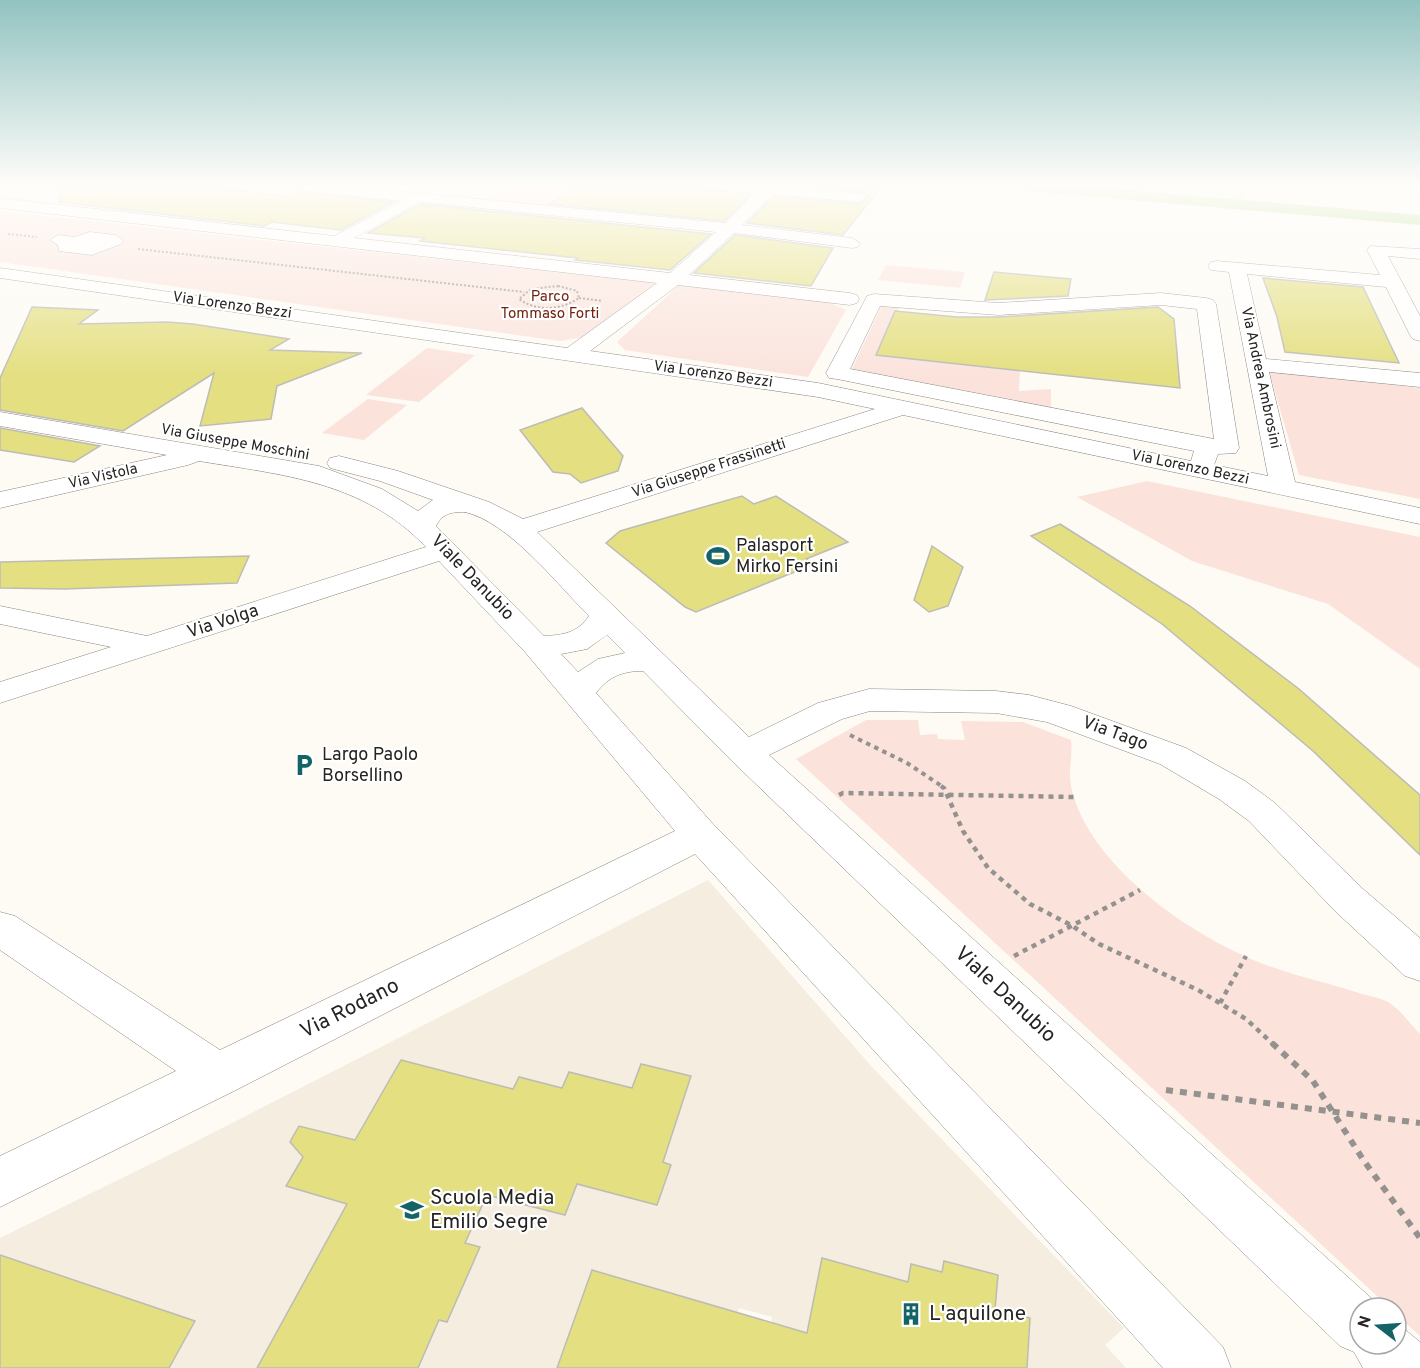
<svg xmlns="http://www.w3.org/2000/svg" width="1420" height="1368" viewBox="0 0 1420 1368" font-family="Overpass,sans-serif">
	<style>
		.built { fill: #f4ede0 }
		.green { fill: #fbe3dc }
		.lines { fill: none; stroke-linecap: round; stroke-linejoin: round }
		.canal { fill: #b2da86; fill-rule: evenodd }
		.building { fill: #e4df80; stroke: #bcbcb6; stroke-width: 1.5 }
		.minor-casing { stroke: #888580; stroke-width: 1 }
		.path-far3 { stroke: #94928e; stroke-width: 2; stroke-dasharray: 2 2; stroke-linecap: butt }
		.path-far2 { stroke: #94928e; stroke-width: 4; stroke-dasharray: 4.5 4.5; stroke-linecap: butt }
		.path-far1 { stroke: #94928e; stroke-width: 4.5; stroke-dasharray: 5 5; stroke-linecap: butt }
		.path { stroke: #94928e; stroke-width: 6; stroke-dasharray: 7 7; stroke-linecap: butt }
		.minor { fill: #fff; fill-rule: evenodd }
		.labels { text-anchor: middle; dominant-baseline: central; stroke-width: 4.5; stroke-linejoin: round; paint-order: stroke }
		.far-park-label { font-size: 15px; fill: #73220c; stroke: #fff }
		.far-street-label { font-size: 15px; fill: #252422; stroke: #fff }
		.poi-label { font-size: 18px; fill: #252422; stroke: #fff; text-anchor: start }
		.street-label { font-size: 18px; fill: #252422; stroke: #fff }
		.near-street-label { font-size: 21px; fill: #252422; stroke: #fff }
		.near-poi-label { font-size: 21px; fill: #252422; stroke: #fff; text-anchor: start }
	</style>
	<rect width="100%" height="100%" fill="#fefbf5"/>
	<g class="built">
		<path d="M1089 186H1237L1246 199Z"/>
		<path d="M708 880 872 1067 1124 1328 1105 1345 1126 1368H763L772 1317 739 1308 724 1368H0V1238L179 1150Z"/>
	</g>
	<g class="green">
		<path d="M459 186H571L540 206 441 196Z"/>
		<path d="M0 211 656 283 584 337 560 341 0 262Z"/>
		<path d="M886 265 965 272 960 288 878 280Z"/>
		<path d="M679 285 826 301 846 310 808 377 625 350 617 342Z"/>
		<path d="M889 306 900 307 880 353 1020 369 1019 391 1051 389V409L851 371 881 307Z"/>
		<path d="M427 348 475 355 419 402 366 395Z"/>
		<path d="M1269 371 1420 388V499L1299 475Z"/>
		<path d="M368 399 407 405 364 440 322 433Z"/>
		<path d="M1147 481 1420 537V669L1328 604 1192 561 1077 497Z"/>
		<path d="M866 720H918L920 735 937 734 938 739 965 740 961 721 1023 722 1071 740C1073 755 1068 771 1071 786 1088 868 1200 943 1275 968 1303 978 1333 984 1362 994 1370 996 1380 998 1388 1002 1400 1009 1411 1025 1420 1034V1336L1396 1314V1308H1390L796 759Z"/>
	</g>
	<g class="lines">
		<path class="canal" d="M1018 186H1081L1420 215V225L1026 191Z"/>
	</g>
	<g class="building">
		<path d="M60 186H194L288 196 297 192 393 202 341 230 272 222 264 226 59 202Z"/>
		<path d="M583 186H677L751 194 725 221 549 204 573 187Z"/>
		<path d="M809 186H882L843 235 747 223 773 196 859 204 869 197 864 192Z"/>
		<path d="M420 204 711 234 670 270 575 260 578 258 420 241 425 238 368 233Z"/>
		<path d="M735 235 833 248 811 286 694 273Z"/>
		<path d="M994 272 1071 279 1068 296 985 300Z"/>
		<path d="M1263 278 1363 287 1399 363 1285 352 1277 317Z"/>
		<path d="M32 307 98 310 79 324 167 322 193 324 289 339 270 350 362 353 277 386 271 419 200 426 214 373 123 431 0 410V378Z"/>
		<path d="M1158 307 1174 319 1180 388 876 355 895 311 957 317H998Z"/>
		<path d="M582 408 623 456 618 471 581 483 570 474 553 472 520 430Z"/>
		<path d="M0 428 100 446 74 462 0 450Z"/>
		<path d="M742 496 754 504 776 496 848 542 806 559 814 564 696 612 685 607 606 543 620 531Z"/>
		<path d="M1060 524 1190 606 1299 689 1420 795V855L1313 751 1162 624 1031 536Z"/>
		<path d="M932 546 963 567 948 606 929 612 914 600Z"/>
		<path d="M249 556 237 583 65 589 0 588V562Z"/>
		<path d="M401 1060 513 1089 519 1077 562 1088 569 1072 632 1088 641 1064 691 1076 663 1162 671 1165 657 1205 577 1184 565 1215 487 1195 465 1243 480 1247 447 1322 439 1320 418 1368H257L347 1204 286 1186 303 1157 290 1142 299 1126 355 1140Z"/>
		<path d="M0 1255 195 1321 169 1368H0Z"/>
		<path d="M822 1258 908 1282 911 1264 942 1272 944 1261 998 1275 995 1309 1030 1318 1027 1368H557L592 1270 807 1333Z"/>
	</g>
	<g class="lines">
		<g class="minor-casing">
			<g id="minor">
				<path d="M290 186H344L726 223 756 192 742 190 740 186H786L864 194 867 197 859 202 772 194 742 225 852 238 860 243 858 247 852 248 734 233 689 275 850 293 857 295 859 299 857 303 850 305 678 285 590 351 818 383 1191 461 1194 451 837 379 829 378 826 373 865 300 867 296 874 294 998 303 1161 293 1206 298 1213 300 1216 304 1239 448 1236 453 1218 454 1214 465 1268 476 1229 272 1211 270 1208 266 1211 262 1217 261 1380 275 1367 250 1370 246 1420 249V259L1388 256 1420 316V341L1413 339 1410 335 1386 287 1247 274 1266 359 1420 373V387L1269 372 1295 482 1420 508V524L903 415 537 532 749 737 818 703 869 689 996 691 1029 695 1071 706 1186 748 1245 781 1275 803 1363 889 1420 938V981L1405 976 1335 911 1249 821 1219 799 1160 764 1047 722 996 713 870 711 842 719 769 755 1380 1306 1381 1308H1360V1344H1396V1322L1420 1342V1368H1363L1354 1352 1340 1346 732 761 643 671C623 671 609 676 596 693L714 825 1223 1347 1231 1368H1163L695 854 236 1090 0 1207V1156L176 1071 0 950V912L15 916 220 1050 675 831 525 652 439 561 0 703V682L111 647 0 624V606L147 636 426 547C363 481 283 475 199 461L188 465 0 508V492L167 455 0 426V412L319 466 382 489 418 511 433 500 380 481 330 468 327 463 330 458 339 456 398 471 489 502 523 519 875 409 818 397 0 278V268L567 348 657 283 0 208V198L334 236 401 201 297 190ZM420 202 716 232 670 273 354 238ZM1161 305 1197 309 1214 439 850 369 880 306 998 315ZM465 512C509 522 557 584 589 616 577 633 564 635 544 636L436 526C443 513 451 512 465 512ZM607 635 625 653 598 659 578 672 561 654 587 649Z"/>
				<path d="M1396 186H1420V192L1398 189Z"/>
				<path d="M90 232 115 235 123 240 121 244 92 255 59 251 58 245 50 240 58 235 75 237Z"/>
			</g>
		</g>
		<g class="path-far3">
			<path d="M8 234 37 237"/>
			<path d="M138 249 524 292"/>
			<path d="M558 286 577 291 579 298C561 310 537 312 519 299L531 289Z"/>
			<path d="M579 298 602 301"/>
		</g>
		<path class="path-far2" d="M850 735 907 763 943 787"/>
		<g class="path-far1">
			<path d="M941 786 944 788 963 831 988 868 1030 904 1071 925 1099 944 1198 990 1246 1019 1274 1045"/>
			<path d="M839 795 843 793 1075 797"/>
			<path d="M1014 956 1140 890"/>
			<path d="M1220 1003 1246 956"/>
		</g>
		<g class="path">
			<path d="M1272 1043 1313 1081 1364 1161 1420 1238"/>
			<path d="M1166 1090 1420 1123"/>
		</g>
		<use href="#minor" class="minor"/>
	</g>
	<linearGradient id="sky" x2="0" y2="1"><stop stop-color="#92c3c1"/><stop offset="0.49" stop-color="#fffdfa"/><stop offset="1" stop-color="#fffdfa" stop-opacity="0"/></linearGradient>
	<rect width="1420" height="378" fill="url(#sky)"/>
	<defs>
		<g id="stadium-bare" transform="scale(1.8)"><path d="M0-5a6.5 5 0 1 0 0 10a6.5 5 0 1 0 0-10ZM-3.5-1.8h7v3.6h-7Z" fill="#146367" stroke="#fff" stroke-width="2.5" paint-order="stroke"/></g>
		<g id="parking-bare" transform="scale(1.8)"><path d="M-3.5-5.5H1a3.5 3.5 0 0 1 0 7H-1V5.5H-3.5ZM-1-3.4V-.6H.8a1.4 1.4 0 0 0 0-2.8Z" fill="#146367" stroke="#fff" stroke-width="2.5" paint-order="stroke"/></g>
		<g id="school-bare" transform="scale(1.8)"><path d="M0-5L7-2L0 1L-7-2ZM-4 1L0 2.5L4 1V4Q0 6-4 4Z" fill="#146367" stroke="#fff" stroke-width="2.5" paint-order="stroke"/></g>
		<g id="building-bare" transform="scale(1.8)"><path d="M-4-6H4V6H1V3H-1V6H-4ZM-2.5-4.3h1.7v1.8h-1.7ZM.8-4.3h1.7v1.8H.8ZM-2.5-1h1.7V.8h-1.7ZM.8-1h1.7V.8H.8Z" fill="#146367" stroke="#fff" stroke-width="2.5" paint-order="stroke"/></g>
	</defs>
	<g fill-rule="evenodd">
		<use href="#stadium-bare" x="718" y="556"/>
		<use href="#parking-bare" x="304" y="765"/>
		<use href="#school-bare" x="412" y="1210"/>
		<use href="#building-bare" x="911" y="1314"/>
	</g>
	<g class="labels">
		<g class="far-park-label">
			<text x="550" y="297">Parco<tspan x="550" dy="17">Tommaso Forti</tspan></text>
		</g>
		<g class="far-street-label">
			<text transform="translate(232 306) rotate(8)">Via Lorenzo Bezzi</text>
			<text transform="translate(713 375) rotate(8)">Via Lorenzo Bezzi</text>
			<text transform="translate(1260 378) rotate(78)">Via Andrea Ambrosini</text>
			<text transform="translate(235 443) rotate(10)">Via Giuseppe Moschini</text>
			<text transform="translate(1190 468) rotate(12)">Via Lorenzo Bezzi</text>
			<text transform="translate(709 469) rotate(-18)">Via Giuseppe Frassinetti</text>
			<text transform="translate(103 477) rotate(-13)">Via Vistola</text>
		</g>
		<g class="poi-label">
			<text x="736" y="546">Palasport<tspan x="736" dy="21">Mirko Fersini</tspan></text>
			<text x="322" y="755">Largo Paolo<tspan x="322" dy="21">Borsellino</tspan></text>
		</g>
		<g class="street-label">
			<text transform="translate(472 578) rotate(46)">Viale Danubio</text>
			<text transform="translate(223 622) rotate(-18)">Via Volga</text>
			<text transform="translate(1115 734) rotate(20)">Via Tago</text>
		</g>
		<g class="near-street-label">
			<text transform="translate(1005 995) rotate(43)">Viale Danubio</text>
			<text transform="translate(350 1009) rotate(-27)">Via Rodano</text>
		</g>
		<g class="near-poi-label">
			<text x="430" y="1198">Scuola Media<tspan x="430" dy="24">Emilio Segre</tspan></text>
			<text x="929" y="1314">L'aquilone</text>
		</g>
	</g>
	<g transform="translate(1378 1326) rotate(287)"><circle r="28" fill="#ffffff" stroke="#a8a7a7" stroke-width="1.5"/>
	<path d="M0-4.5L10 22L0 15L-10 22Z" fill="#146367"/>
	<text y="-9" font-size="16" font-weight="bold" text-anchor="middle" fill="#252422">N</text>
	</g>
</svg>
